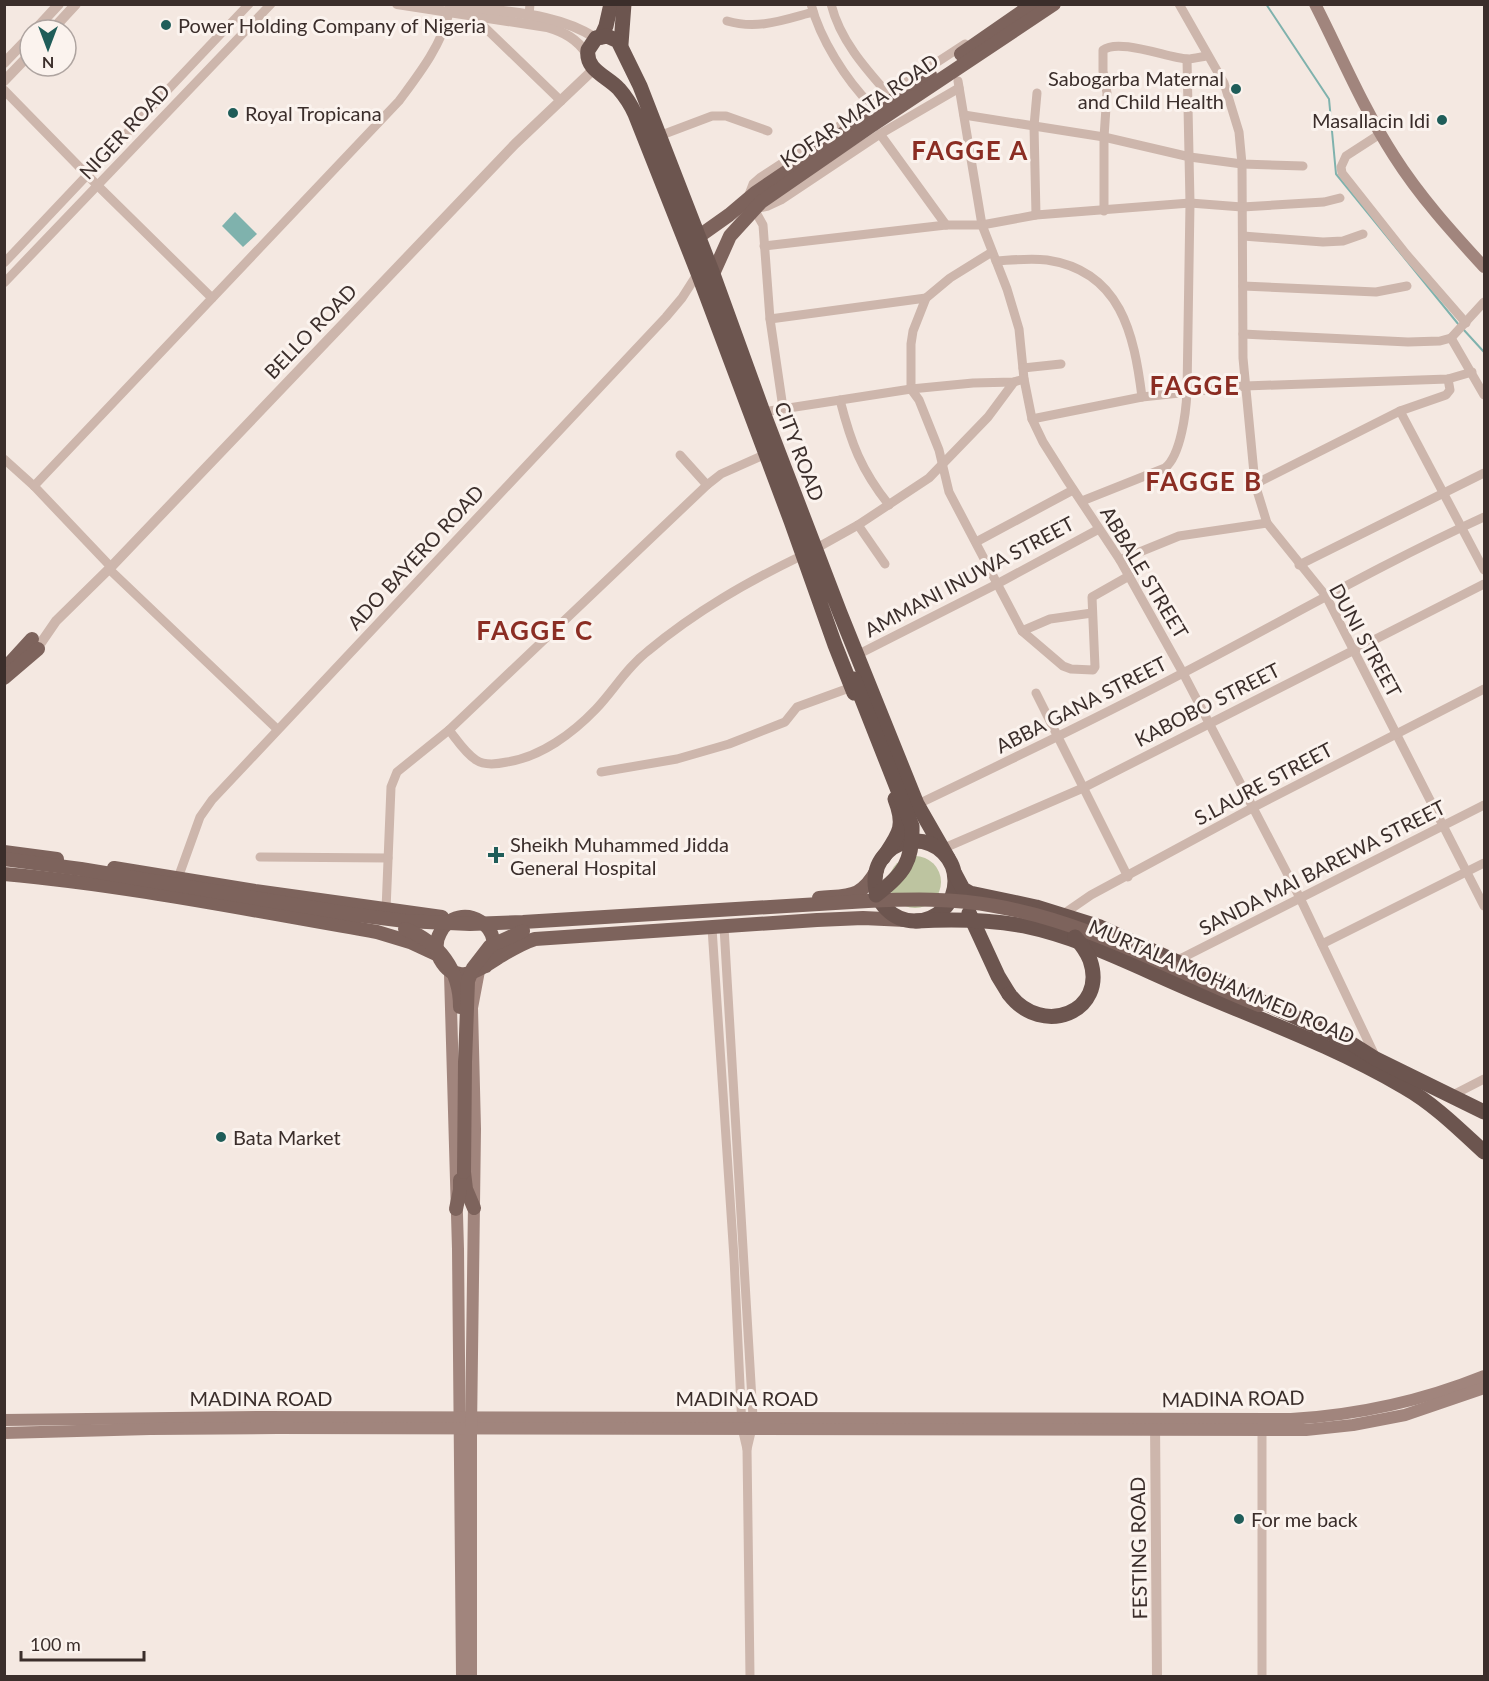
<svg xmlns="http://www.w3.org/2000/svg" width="1489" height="1681" viewBox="0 0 1489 1681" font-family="Lato,sans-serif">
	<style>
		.green { fill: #bdc4a0 }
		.water { fill: #7fb2ad }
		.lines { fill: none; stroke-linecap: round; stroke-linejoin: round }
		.stream { stroke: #7fb2ad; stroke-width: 2 }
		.minor { stroke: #cdb6ac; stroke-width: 9 }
		.tertiary { stroke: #cdb6ac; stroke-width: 10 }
		.secondary { stroke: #a1857d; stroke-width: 12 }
		.primary { stroke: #7d635c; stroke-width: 14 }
		.trunk { stroke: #6c554f; stroke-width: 15 }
		.primary-bridge { stroke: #7d635c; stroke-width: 14 }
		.trunk-bridge { stroke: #6c554f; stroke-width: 15 }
		.poi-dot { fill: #1f5d59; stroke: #fbf3ee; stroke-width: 2 }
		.labels { text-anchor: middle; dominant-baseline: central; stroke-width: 6; stroke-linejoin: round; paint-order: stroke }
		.poi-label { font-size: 20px; fill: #3b2e2b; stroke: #fbf3ee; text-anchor: start }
		.street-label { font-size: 20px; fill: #3b2e2b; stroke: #fbf3ee }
		.district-label { font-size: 26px; font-weight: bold; letter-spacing: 1.5px; fill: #8b2d23; stroke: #fbf3ee }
	</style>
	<rect width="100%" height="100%" fill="#f4e8e1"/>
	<circle class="green" cx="915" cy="882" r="26"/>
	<path class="water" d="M235 212 257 234 243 247 222 226Z"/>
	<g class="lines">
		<g class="stream">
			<path d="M1266 4 1329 99 1336 174 1459 325"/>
			<path d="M1463 329 1484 352"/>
		</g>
		<g class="minor">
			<path d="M811 4C820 39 846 80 871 105"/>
			<path d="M831 4C840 40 865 68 888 94"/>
			<path d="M1179 4 1224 83 1239 132 1242 164 1243 358 1255 484 1267 523 1326 596 1484 906"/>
			<path d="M529 15 530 4"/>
			<path d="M474 17 561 101"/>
			<path d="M727 21C758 30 783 20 813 12"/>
			<path d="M958 81 982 225 1007 289 1019 329 1024 379 1032 419 1043 442 1067 480 1120 560 1183 673 1300 898 1376 1058"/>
			<path d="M4 90 97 185 212 298"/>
			<path d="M964 115 1104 137 1190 157 1242 164 1303 166"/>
			<path d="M880 134 946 225"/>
			<path d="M1380 134 1346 156 1341 167 1342 173 1406 254 1466 323"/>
			<path d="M659 136 712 116H726L768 131"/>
			<path d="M748 197 753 184 761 177 965 44"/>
			<path d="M1104 211V137L1107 93 1103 71V50C1119 38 1168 58 1187 59 1193 59 1200 57 1206 56"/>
			<path d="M1036 215 1034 126 1037 93"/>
			<path d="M1243 236 1323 242 1343 241 1363 234"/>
			<path d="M764 246 946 225H982L1036 215 1190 203 1242 207 1324 202 1340 198"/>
			<path d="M992 252 950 278 926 298 913 331 911 344V389L919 400 939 450 949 492 1022 631 1063 666 1071 669 1093 670 1095 667 1092 597 1129 576"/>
			<path d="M996 261C1013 260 1030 258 1047 260 1121 271 1134 334 1142 397"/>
			<path d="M4 263 249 4"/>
			<path d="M4 283 271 4"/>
			<path d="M1243 286 1376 292 1407 286"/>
			<path d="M770 319 926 298"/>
			<path d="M1243 334 1408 342 1440 341 1451 338 1484 302"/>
			<path d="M1451 338 1484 395"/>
			<path d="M1023 368 1061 364"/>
			<path d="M840 400C851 443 861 470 889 505"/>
			<path d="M783 408 770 319 763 225 754 209 768 206 781 200 880 134 959 88"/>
			<path d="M1400 411 1484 570"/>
			<path d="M763 412 911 389 973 383 1014 382 1024 379"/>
			<path d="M1032 419 1142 397 1245 386 1448 379 1472 372"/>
			<path d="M680 455 707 485"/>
			<path d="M4 459 34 486 111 567"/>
			<path d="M1255 484 1400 411 1446 395 1450 390 1448 379"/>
			<path d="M34 486 399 101C419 74 441 46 449 13"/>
			<path d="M1082 501 1165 468C1181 455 1186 412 1187 392L1190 203 1187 59"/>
			<path d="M858 525 885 564"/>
			<path d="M976 542 1073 490"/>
			<path d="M815 549 858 525 929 478 988 417 1014 382"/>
			<path d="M1120 560 1179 536 1267 523"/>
			<path d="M1299 565 1484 473"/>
			<path d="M109 569 277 729"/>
			<path d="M1022 631 1050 619 1092 613"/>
			<path d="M857 655 997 584 1099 529"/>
			<path d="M1036 693 1128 877"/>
			<path d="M449 730C457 740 465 753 476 760 485 766 498 764 507 762 541 757 573 733 596 709 614 690 627 667 648 651 696 611 747 582 803 555"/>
			<path d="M601 772 677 759 729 744 785 722 797 707 852 687"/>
			<path d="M914 806C1004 763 1094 720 1183 673 1283 621 1381 564 1484 517"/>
			<path d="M942 849 1083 788 1484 584"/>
			<path d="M260 857 388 858"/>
			<path d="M178 878 200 817 212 800 666 317 682 298 698 273"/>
			<path d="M386 910 391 787 397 772 449 730 707 485 721 474 766 454"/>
			<path d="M1062 915 1091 895 1254 807 1484 689"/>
			<path d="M712 928 734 1258 742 1428 747 1449 752 1428 753 1417 724 927"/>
			<path d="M1322 944 1484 863"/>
			<path d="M1176 961 1484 805"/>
			<path d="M1451 1096 1484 1079"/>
			<path d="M1262 1424V1676"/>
			<path d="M747 1449 750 1676"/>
		</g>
		<g class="tertiary">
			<path d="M397 4 547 27C564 32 577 39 587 54"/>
			<path d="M449 4C499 13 552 10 596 38"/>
			<path d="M35 30 59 4"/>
			<path d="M52 30 76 4"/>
			<path d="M4 63 30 36"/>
			<path d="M4 81 30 54"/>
			<path d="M34 653 56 621 111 567 515 144 594 69"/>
			<path d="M1155 1422 1157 1676"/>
		</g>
		<g class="secondary">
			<path d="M1315 4C1341 55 1363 108 1394 156 1420 197 1452 232 1484 267"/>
			<path d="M450 974 458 1249 462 1676"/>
			<path d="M4 1420 259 1417 1291 1419C1358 1415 1422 1401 1484 1376"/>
			<path d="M4 1433 150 1429 277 1428 1306 1430 1353 1425 1405 1415 1484 1388"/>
			<path d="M471 1676V1429L475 1129 472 1008 479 971"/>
		</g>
		<g class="primary">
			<path d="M961 54 1033 4"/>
			<path d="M698 237 729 215 755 193 930 75"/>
			<path d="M713 274 730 236 761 202 871 126 1054 4"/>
			<path d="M11 662 32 639"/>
			<path d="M4 678 38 649"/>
			<path d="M4 852 57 859"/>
			<path d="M114 868 255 891 442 917"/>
			<path d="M4 874C128 885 254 911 377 932L410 942 438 955"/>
			<path d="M819 898C849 895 861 899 877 870"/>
			<path d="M486 966C514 927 458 897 440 933 435 942 436 951 440 959 456 988 480 969 499 957 511 950 522 943 535 939L817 920 863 918 906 920"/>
			<path d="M464 1172 466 1189 474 1208"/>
			<path d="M456 1209 460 1190V1180"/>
		</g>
		<g class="trunk">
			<path d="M601 37 606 26 611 4"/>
			<path d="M621 44 624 4"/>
			<path d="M854 693 835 645 791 521 698 273 635 114C631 105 626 97 619 89 607 76 585 70 588 50L596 38 607 36 618 41 640 86 713 274 763 412 840 613 917 804 948 858"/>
			<circle cx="915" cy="881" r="40"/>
			<path d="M883 858C899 834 906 827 895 799"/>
			<path d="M955 874 963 889 970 893 1036 907 1100 927 1224 983"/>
			<path d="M969 913 998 976 1009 994"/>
			<path d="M916 921C953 919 987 919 1024 926 1082 938 1135 966 1189 989 1261 1020 1336 1047 1404 1087 1434 1104 1459 1129 1484 1152"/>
			<path d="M1248 995 1349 1042 1376 1059 1484 1112"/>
		</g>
		<g class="primary-bridge">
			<path d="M4 859 81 869 357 915 405 921 470 924 523 922 868 901C911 899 953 898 995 906 1089 922 1172 970 1259 1005"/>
			<path d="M405 929C439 942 460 970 460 1007"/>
			<path d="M464 1172 465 1062 468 981 473 968 490 946 523 931"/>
		</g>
		<g class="trunk-bridge">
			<path d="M854 679 912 826C913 861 904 874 876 895"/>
			<path d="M1009 994C1042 1038 1108 1012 1090 960 1087 952 1081 944 1075 937"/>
		</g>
	</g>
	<g class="poi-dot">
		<circle cx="166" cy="25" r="6"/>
		<circle cx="1236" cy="89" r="6"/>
		<circle cx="233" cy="113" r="6"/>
		<circle cx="1442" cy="120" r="6"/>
		<path d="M493 846h6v6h6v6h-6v6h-6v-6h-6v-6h6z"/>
		<circle cx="221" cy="1137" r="6"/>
		<circle cx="1239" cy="1519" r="6"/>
	</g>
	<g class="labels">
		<g class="poi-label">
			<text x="178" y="25">Power Holding Company of Nigeria</text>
			<text x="1224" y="78" text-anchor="end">Sabogarba Maternal<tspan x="1224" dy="23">and Child Health</tspan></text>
			<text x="245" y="113">Royal Tropicana</text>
			<text x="1430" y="120" text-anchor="end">Masallacin Idi</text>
			<text x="510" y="844">Sheikh Muhammed Jidda<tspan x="510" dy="23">General Hospital</tspan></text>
			<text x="233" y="1137">Bata Market</text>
			<text x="1251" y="1519">For me back</text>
		</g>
		<g class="street-label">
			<text transform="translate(859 110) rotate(-34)">KOFAR MATA ROAD</text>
			<text transform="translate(124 131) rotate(-47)">NIGER ROAD</text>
			<text transform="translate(310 331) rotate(-46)">BELLO ROAD</text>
			<text transform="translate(800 451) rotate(69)">CITY ROAD</text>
			<text transform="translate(415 557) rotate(-47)">ADO BAYERO ROAD</text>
			<text transform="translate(1145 572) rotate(59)">ABBALE STREET</text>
			<text transform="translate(969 576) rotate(-28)">AMMANI INUWA STREET</text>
			<text transform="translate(1366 640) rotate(61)">DUNI STREET</text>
			<text transform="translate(1081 704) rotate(-27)">ABBA GANA STREET</text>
			<text transform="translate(1207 704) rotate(-27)">KABOBO STREET</text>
			<text transform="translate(1263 783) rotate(-28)">S.LAURE STREET</text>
			<text transform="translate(1322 867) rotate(-27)">SANDA MAI BAREWA STREET</text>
			<text transform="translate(1222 981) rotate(23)">MURTALA MOHAMMED ROAD</text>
			<text x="261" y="1398">MADINA ROAD</text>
			<text x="747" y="1398">MADINA ROAD</text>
			<text transform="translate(1233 1398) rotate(-1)">MADINA ROAD</text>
			<text transform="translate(1138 1548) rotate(-91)">FESTING ROAD</text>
		</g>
		<g class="district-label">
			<text x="970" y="150">FAGGE A</text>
			<text x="1195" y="385">FAGGE</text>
			<text x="1204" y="481">FAGGE B</text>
			<text x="535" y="630">FAGGE C</text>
		</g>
	</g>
	<rect width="1489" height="1681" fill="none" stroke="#3b2e2b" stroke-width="12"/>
	<g transform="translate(48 48) rotate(180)"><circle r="28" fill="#fbf3ee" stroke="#aea4a0" stroke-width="1.5"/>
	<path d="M0-4.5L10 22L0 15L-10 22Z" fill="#1f5d59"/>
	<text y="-9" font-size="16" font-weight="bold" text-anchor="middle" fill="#3b2e2b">N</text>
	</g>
	<path d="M21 1651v9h123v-9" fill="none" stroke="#3b2e2b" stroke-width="3"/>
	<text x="30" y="1651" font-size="18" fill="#3b2e2b" stroke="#fbf3ee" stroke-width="4.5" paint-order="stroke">100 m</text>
</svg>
